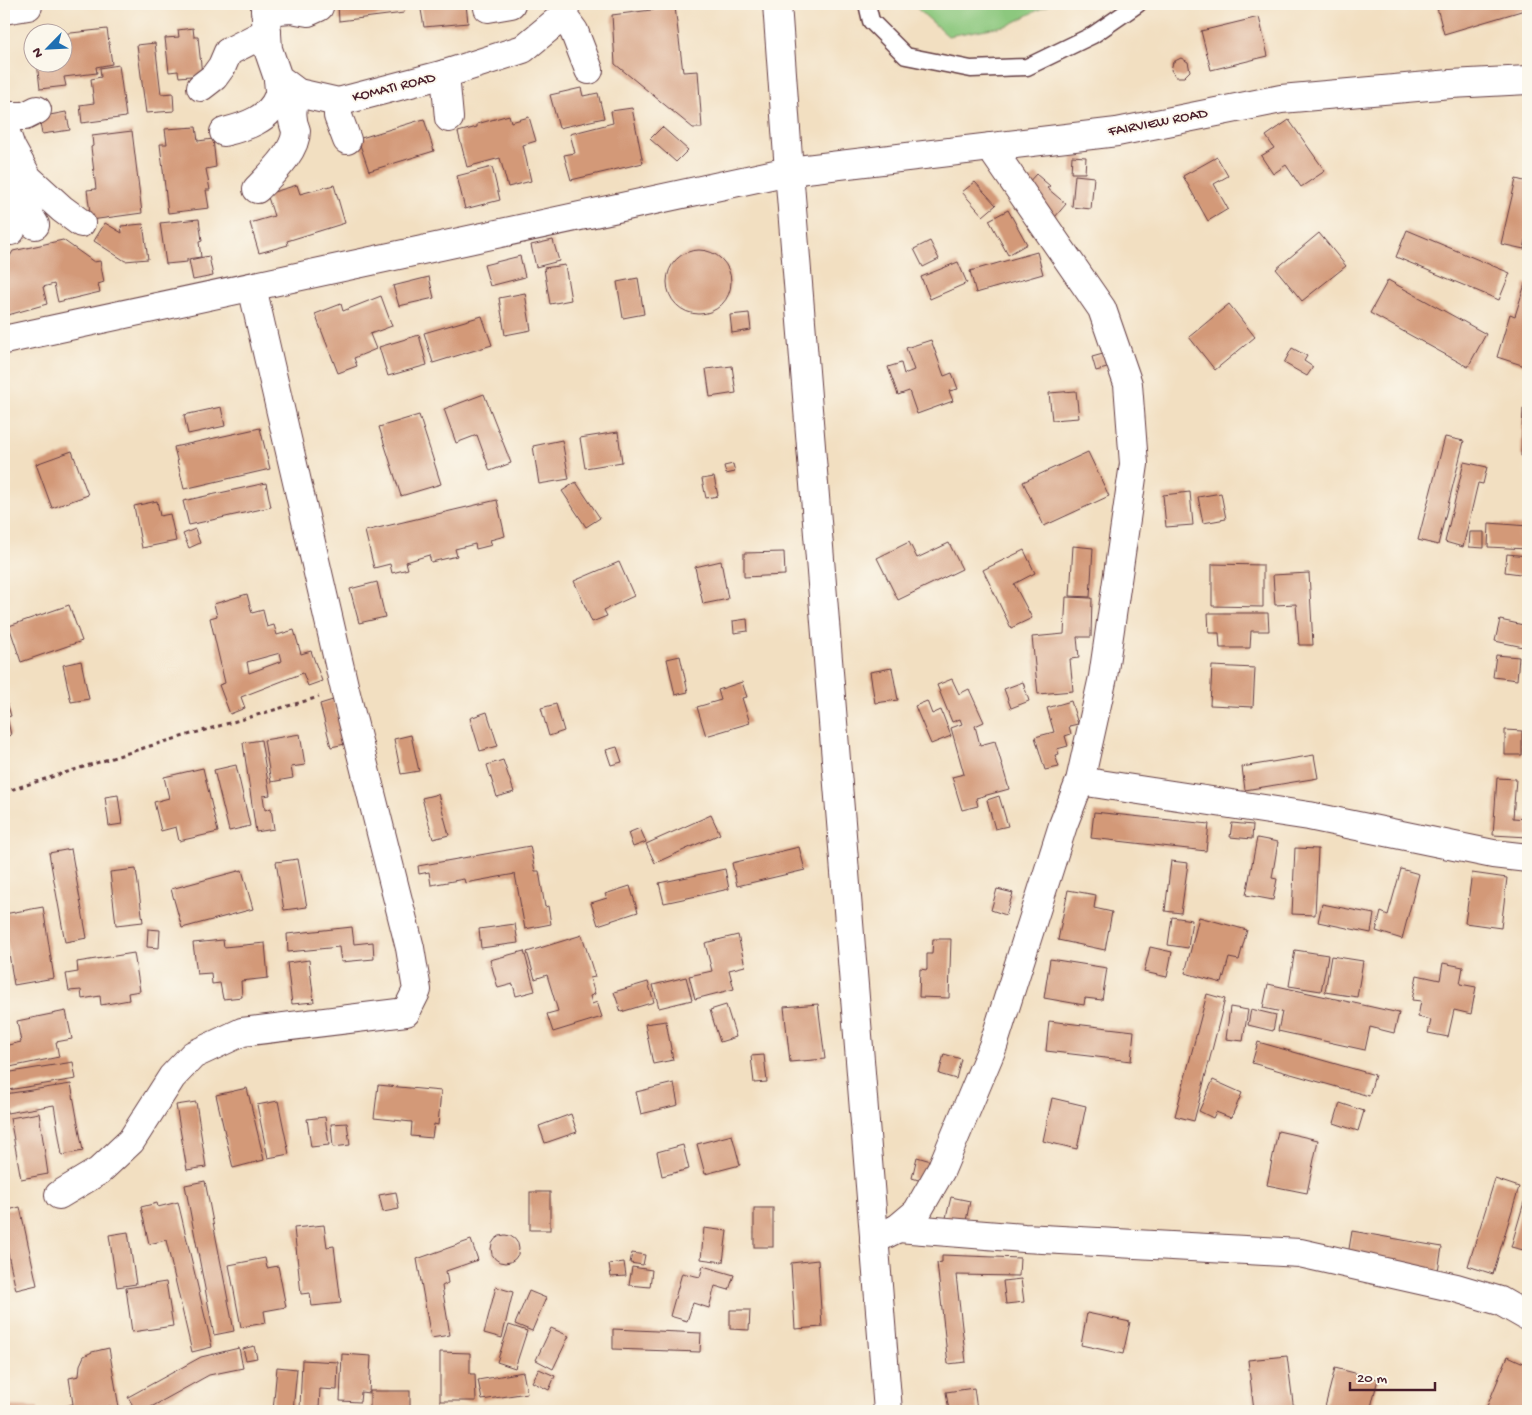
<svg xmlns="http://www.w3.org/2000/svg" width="1532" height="1415" viewBox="0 0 1532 1415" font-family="'Gochi Hand',sans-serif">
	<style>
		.green { fill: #8cc87e; stroke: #6b7454 }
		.building { fill: #d39978; fill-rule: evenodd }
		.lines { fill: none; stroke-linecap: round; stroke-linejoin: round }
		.lane-casing { stroke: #633c42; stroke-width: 19 }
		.street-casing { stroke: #633c42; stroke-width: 30 }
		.secondary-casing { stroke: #633c42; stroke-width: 30 }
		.path { stroke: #633c42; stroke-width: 3; stroke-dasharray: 4 4; stroke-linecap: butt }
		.lane { stroke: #fff; stroke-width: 16 }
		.street { stroke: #fff; stroke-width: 28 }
		.secondary { stroke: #fff; stroke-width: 28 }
		.labels { text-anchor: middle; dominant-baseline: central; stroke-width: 4; stroke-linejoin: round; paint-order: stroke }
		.street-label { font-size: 15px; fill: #4a1f2b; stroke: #fbf7ec }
	</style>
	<rect width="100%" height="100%" fill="#fbf7ec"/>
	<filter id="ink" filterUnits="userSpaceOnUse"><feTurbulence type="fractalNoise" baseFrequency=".02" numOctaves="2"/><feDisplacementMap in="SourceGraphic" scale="10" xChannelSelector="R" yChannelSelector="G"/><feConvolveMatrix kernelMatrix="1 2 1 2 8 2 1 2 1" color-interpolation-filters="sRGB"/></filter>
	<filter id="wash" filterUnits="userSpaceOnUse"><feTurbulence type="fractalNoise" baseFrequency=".0096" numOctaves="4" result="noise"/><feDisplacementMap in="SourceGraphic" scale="20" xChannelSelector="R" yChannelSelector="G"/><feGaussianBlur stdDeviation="1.12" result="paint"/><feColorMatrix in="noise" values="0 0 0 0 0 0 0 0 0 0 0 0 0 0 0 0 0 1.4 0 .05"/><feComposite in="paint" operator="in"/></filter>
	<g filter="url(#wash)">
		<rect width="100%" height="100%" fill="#f2dfc1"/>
		<path class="green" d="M912 4H1050L1009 25 948 36Z"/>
		<g id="blocks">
			<g class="building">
				<path d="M338 4H403L404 13 339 21Z"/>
				<path d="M420 4H466L468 23 424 27Z"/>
				<path d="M1436 4H1528V9L1444 34Z"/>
				<path d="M675 7 683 72 698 71 702 128H693L615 64 612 15Z"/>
				<path d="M1259 17 1268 56 1211 70 1201 31Z"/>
				<path d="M193 28 194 37H198L202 75 179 77 178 71 169 72 165 38 179 37 178 30Z"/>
				<path d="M107 29 112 64 96 67 97 73 64 77 66 86 40 89 37 62H62V34Z"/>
				<path d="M155 43 161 94 173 93 174 111 146 113 137 45Z"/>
				<path d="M1181 58 1188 62 1190 71 1184 77H1176L1171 70 1173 62Z"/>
				<path d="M119 65 126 117 82 123 80 105 94 103 91 79 101 77 100 68Z"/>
				<path d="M581 88 583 96 598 93 604 118 559 128 550 95Z"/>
				<path d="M632 108 643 163 571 180 564 155 575 153 570 134 613 123 611 111Z"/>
				<path d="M66 112 70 130 42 134 39 117Z"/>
				<path d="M509 115 511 122 529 117 536 141 523 145 531 181 508 187 500 158 467 167 458 132 477 127V124Z"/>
				<path d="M424 119 434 151 369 171 358 139Z"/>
				<path d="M1289 120 1325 171 1301 187 1286 165 1273 174 1261 156 1274 148 1266 136Z"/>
				<path d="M196 127 198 141 213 139 216 167 206 169 210 190H206L209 208 168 213 160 144H167L165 129Z"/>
				<path d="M662 127 688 150 676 162 650 139Z"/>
				<path d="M132 131 142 213 91 220 87 190 96 189 91 147 93 146 92 136Z"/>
				<path d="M1072 156 1086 157 1085 173H1071Z"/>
				<path d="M1217 157 1228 176 1214 184 1228 209 1208 221 1183 176Z"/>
				<path d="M492 167 500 200 465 209 457 176Z"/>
				<path d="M1036 174 1050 186 1047 188 1066 204 1055 217 1037 200 1026 185Z"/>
				<path d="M1075 175 1094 177 1091 209 1072 207Z"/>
				<path d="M1516 179 1528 182V231L1524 249 1501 244Z"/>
				<path d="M975 182 996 205 983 216 962 192Z"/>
				<path d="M297 185 300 194 334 185 345 223 287 241 288 245 259 253 250 223 274 216 267 194Z"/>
				<path d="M1008 210 1027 244 1008 255 989 220Z"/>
				<path d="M199 219 202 241 199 242 201 257 187 259V262L166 264 160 223Z"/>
				<path d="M105 223 122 233 121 226 143 224 148 259 125 261 94 241Z"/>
				<path d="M1407 230 1510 273 1499 300 1396 257Z"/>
				<path d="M1319 233 1346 266 1302 301 1276 269Z"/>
				<path d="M63 240 94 262 100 261 104 282 98 284 100 292 58 302 54 284 43 287 47 304 8 315 5 305H4V267L13 251Z"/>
				<path d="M553 240 559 261 536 267 531 245Z"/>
				<path d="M930 241 939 259 923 267 914 249Z"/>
				<circle cx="699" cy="282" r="32"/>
				<path d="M1037 252 1043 274 976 293 970 271Z"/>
				<path d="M209 256 213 276 193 280 189 260Z"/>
				<path d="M520 256 525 277 490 286 484 265Z"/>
				<path d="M958 262 967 283 930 299 921 277Z"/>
				<path d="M565 265 571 300 550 304 544 268Z"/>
				<path d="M429 277 434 298 399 306 393 286Z"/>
				<path d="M638 278 644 314 623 318 617 282Z"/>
				<path d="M1388 280 1486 334 1468 367 1370 313Z"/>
				<path d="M1525 284 1528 285V367L1497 357 1510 314 1515 316Z"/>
				<path d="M525 293 531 330 505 335 499 298Z"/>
				<path d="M381 296 392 326 370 334 376 349 354 358 357 366 338 373 315 314 341 304 343 311Z"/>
				<path d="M1229 304 1255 337 1215 370 1189 337Z"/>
				<path d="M749 313 751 330 732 333 730 315Z"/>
				<path d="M482 316 492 345 433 363 424 333Z"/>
				<path d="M419 335 427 365 388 376 379 347Z"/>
				<path d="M931 340 944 376 952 373 958 389 949 391 953 401 917 414 909 391 898 395 888 367 901 363 904 374 914 370 906 348Z"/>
				<path d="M1292 348 1307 356 1304 361 1313 367 1307 376 1284 363Z"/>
				<path d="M1103 354 1107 368 1096 371 1092 357Z"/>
				<path d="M732 366 736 393 710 397 706 369Z"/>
				<path d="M1076 391 1079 418 1052 420 1049 393Z"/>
				<path d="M484 394 511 463 490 471 477 435 456 443 444 409Z"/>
				<path d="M221 407 225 426 188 434 184 415Z"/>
				<path d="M1523 409H1528V457L1521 456Z"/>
				<path d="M419 415 441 484 401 496 379 427Z"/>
				<path d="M260 428 270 469 184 489 174 447Z"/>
				<path d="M618 432 622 462 585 468 580 438Z"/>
				<path d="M1445 437 1464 441 1438 545 1418 540Z"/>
				<path d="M562 440 569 479 539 484 533 446Z"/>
				<path d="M72 451 88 495 52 508 36 464Z"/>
				<path d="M1088 452 1109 496 1044 526 1023 482Z"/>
				<path d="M1464 462 1487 467 1483 484 1478 483 1463 547 1445 542Z"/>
				<path d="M733 464 735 472 726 474 724 466Z"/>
				<path d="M714 477 718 496 706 498 702 479Z"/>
				<path d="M576 482 600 518 586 527 562 491Z"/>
				<path d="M266 483 271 507 189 525 183 501Z"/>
				<path d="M1190 492 1193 525 1166 527 1163 495Z"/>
				<path d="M1221 493 1226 519 1203 523 1198 497Z"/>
				<path d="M497 500 505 536 490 540 492 545 476 549 475 544 455 549 457 556 431 562 429 555 406 562 408 569 392 573 390 564 374 568 365 531Z"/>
				<path d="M157 501 160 516 170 514 176 541 142 548 134 506Z"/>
				<path d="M1489 523 1528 526V549L1488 547Z"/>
				<path d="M195 529 200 543 189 548 183 534Z"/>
				<path d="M1470 532H1484V548L1469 547Z"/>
				<path d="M909 542 917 558 949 543 962 569 898 600 877 558Z"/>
				<path d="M1073 546 1093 548 1090 597 1070 596Z"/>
				<path d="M1024 550 1035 573 1014 584 1032 618 1011 628 983 570Z"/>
				<path d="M784 552 785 575 744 577V553Z"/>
				<path d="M1507 554 1528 556V575L1505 572Z"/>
				<path d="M721 561 728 599 703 604 695 567Z"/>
				<path d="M619 562 634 596 604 610 607 616 592 622 574 581Z"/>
				<path d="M1212 564 1263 565V607L1212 606Z"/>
				<path d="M1309 573 1313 645H1299L1296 604 1275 605 1273 575Z"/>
				<path d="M377 582 385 617 359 623 350 589Z"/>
				<path d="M247 594 252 613 263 610 267 627 274 625 277 635 294 630 301 654 311 651 322 681 308 686 303 673 241 697 245 708 230 714 219 685 225 683 210 618 217 616 214 604ZM280 653 282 661 249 673 247 662Z"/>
				<path d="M1066 597 1092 598 1091 637H1077L1079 658 1070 659 1073 691 1038 694 1032 637 1064 634Z"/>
				<path d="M69 605 82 641 21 662 9 626Z"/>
				<path d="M1208 613H1268L1269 631H1251L1250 648H1220L1219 633H1209Z"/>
				<path d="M747 619 748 631 734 633 733 621Z"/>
				<path d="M1500 620 1528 626V648L1495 641Z"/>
				<path d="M1496 655 1519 657 1517 680 1493 677Z"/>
				<path d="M680 656 688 692 675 695 667 659Z"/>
				<path d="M81 661 89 699 71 702 63 665Z"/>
				<path d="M1212 666 1255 668 1253 707 1210 705Z"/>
				<path d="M892 668 898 700 875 703 870 672Z"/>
				<path d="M952 679 959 694 969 689 984 722 975 726 980 745 995 741 1009 789 976 798 978 806 962 810 952 777 964 774 951 728 962 724 960 719 952 722 937 685Z"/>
				<path d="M742 682 747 697 742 698 750 723 706 736 697 707 721 700 718 690Z"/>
				<path d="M1023 682 1029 701 1011 708 1004 689Z"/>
				<path d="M4 692 11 716 7 717 11 735 4 737Z"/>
				<path d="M333 700 345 744 331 747 320 704Z"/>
				<path d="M927 701 932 714 941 710 951 736 931 744 915 706Z"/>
				<path d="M1071 701 1078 724 1069 726 1071 734 1065 736 1068 746 1057 749 1059 754 1055 755 1059 767 1045 770 1035 737 1054 732 1047 708Z"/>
				<path d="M556 704 564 731 549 736 541 708Z"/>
				<path d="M487 712 498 746 480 751 470 718Z"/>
				<path d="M1505 730 1522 731V755H1505Z"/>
				<path d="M300 734 305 765 291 767 293 778 271 782 264 740Z"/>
				<path d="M411 735 419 771 401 774 394 739Z"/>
				<path d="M261 740 270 795 263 796 265 810 271 808 274 829 256 832 243 743Z"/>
				<path d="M617 747 622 762 611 765 606 750Z"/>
				<path d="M1314 755 1318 778 1245 790 1242 767Z"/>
				<path d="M503 760 514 792 497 797 487 765Z"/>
				<path d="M236 765 250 826 229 831 214 770Z"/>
				<path d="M203 768 218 832 179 841 176 827 161 831 154 802 169 798 164 777Z"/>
				<path d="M1497 778 1516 779 1513 818 1528 819V837L1493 835Z"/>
				<path d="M438 794 449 835 433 839 422 798Z"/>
				<path d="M118 795 122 824 109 826 105 797Z"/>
				<path d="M999 796 1008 826 995 829 987 800Z"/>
				<path d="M1094 812 1209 824 1206 851 1091 838Z"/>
				<path d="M711 815 720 834 655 863 646 844Z"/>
				<path d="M1232 823 1253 825 1252 839 1230 837Z"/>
				<path d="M640 828 646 842 633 847 628 833Z"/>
				<path d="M1257 838 1278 842 1272 878 1277 879 1273 900 1246 895Z"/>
				<path d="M530 846 535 871H539L545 907 548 906 551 924 525 929 515 874 465 883 464 879 431 885 429 872 419 874 418 866Z"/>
				<path d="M799 847 805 870 737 886 732 863Z"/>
				<path d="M1295 848 1318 849 1315 915 1292 914Z"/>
				<path d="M71 849 87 938 65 942 49 853Z"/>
				<path d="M298 859 307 907 284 910 276 862Z"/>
				<path d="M1171 861 1188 863 1181 913 1165 911Z"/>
				<path d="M136 869 143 922 116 925 110 872Z"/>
				<path d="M725 869 729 889 664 903 659 883Z"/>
				<path d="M1401 869 1419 874 1402 939 1376 931 1381 912 1388 915Z"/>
				<path d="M242 870 253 909 182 928 171 889Z"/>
				<path d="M1472 873 1507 878 1501 928 1465 923Z"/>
				<path d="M630 886 638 912 598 925 591 903 607 898 605 894Z"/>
				<path d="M997 889 1013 893 1006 915 991 910Z"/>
				<path d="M1068 890 1096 895 1094 908 1112 912 1105 950 1058 940Z"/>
				<path d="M1322 904 1374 914 1371 933 1318 922Z"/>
				<path d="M43 907 54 978 14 985 7 941H4V914Z"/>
				<path d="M1172 917 1192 920 1188 948 1168 945Z"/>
				<path d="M1199 917 1247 930 1239 960 1229 958 1222 983 1185 973Z"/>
				<path d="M515 924 518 943 481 948 479 929Z"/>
				<path d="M352 927 354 944 373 942 374 959 341 962 339 947 288 952 287 934Z"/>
				<path d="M148 929 160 930 159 948 147 947Z"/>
				<path d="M582 935 595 977 590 978 595 994 590 996 592 1004 597 1002 602 1017 553 1032 547 1014 558 1011 547 975 535 979 527 952Z"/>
				<path d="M738 935 745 966 729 970 734 989 695 999 689 976 712 971 705 943Z"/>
				<path d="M933 939H951L949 998 919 997 920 969 927 970V954H932Z"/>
				<path d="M223 940 224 947 265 943 268 978 241 981 242 997 223 999 220 983 212 984 211 973 197 974 193 943Z"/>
				<path d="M1150 947 1172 952 1167 977 1144 972Z"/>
				<path d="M1295 950 1328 955 1321 991 1289 986Z"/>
				<path d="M524 951 535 991 516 996 513 984 498 988 490 960Z"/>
				<path d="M134 953 140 991 128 993 129 1000 101 1005 100 996 82 999 81 990 69 991 66 974 78 972 77 962Z"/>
				<path d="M1331 956 1363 961 1357 997 1325 992Z"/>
				<path d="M1050 959 1107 968 1102 1000 1085 998 1084 1005 1044 998Z"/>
				<path d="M309 960 314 1002 292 1004 287 963Z"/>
				<path d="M1443 963 1463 967 1460 984 1476 987 1471 1014 1454 1010 1448 1037 1428 1033 1431 1020 1418 1017 1421 1001 1412 1000 1417 975 1440 980Z"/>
				<path d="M686 977 692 1000 659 1008 653 985Z"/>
				<path d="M648 982 654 1002 621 1012 614 992Z"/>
				<path d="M1268 984 1399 1013 1394 1033 1370 1027 1365 1050 1278 1031 1282 1012 1263 1008Z"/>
				<path d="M1207 994 1225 999 1194 1121 1175 1116Z"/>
				<path d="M818 1004 825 1059 790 1062 784 1007Z"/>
				<path d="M726 1005 736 1037 720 1042 710 1010Z"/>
				<path d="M1230 1007 1248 1010 1243 1041 1226 1039Z"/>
				<path d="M1251 1009 1276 1015 1273 1031 1248 1025Z"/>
				<path d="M66 1011 72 1039 56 1042 59 1057 5 1068 4 1046 21 1042 17 1021Z"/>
				<path d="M666 1021 673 1060 653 1064 645 1024Z"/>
				<path d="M1049 1021 1134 1031 1131 1061 1046 1051Z"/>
				<path d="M1258 1042 1375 1075 1369 1096 1252 1063Z"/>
				<path d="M944 1054 961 1059 956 1079 939 1074Z"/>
				<path d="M764 1055 767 1082 754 1083 751 1056Z"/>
				<path d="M73 1062 76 1079 8 1090 5 1073Z"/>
				<path d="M1213 1080 1242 1093 1231 1118 1216 1112 1213 1118 1199 1111Z"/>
				<path d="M674 1083 678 1105 641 1114 636 1092Z"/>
				<path d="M71 1084 83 1151 62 1155 54 1105 7 1113 5 1094Z"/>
				<path d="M378 1085 441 1091 438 1125 434 1124 432 1138 411 1136 412 1122 374 1118Z"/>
				<path d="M247 1088 264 1160 233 1168 216 1095Z"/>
				<path d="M1052 1098 1086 1106 1077 1149 1043 1141Z"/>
				<path d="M278 1101 289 1154 268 1158 257 1105Z"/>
				<path d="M196 1102 206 1167 187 1170 176 1105Z"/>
				<path d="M1340 1103 1364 1111 1358 1131 1334 1123Z"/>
				<path d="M39 1113 48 1174 21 1179 10 1118Z"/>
				<path d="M571 1114 577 1132 545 1143 539 1126Z"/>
				<path d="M325 1117 329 1145 311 1147 307 1119Z"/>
				<path d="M347 1123 350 1145 333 1147 331 1124Z"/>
				<path d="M1278 1131 1318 1140 1307 1193 1267 1185Z"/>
				<path d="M732 1135 740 1165 705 1174 697 1144Z"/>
				<path d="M683 1145 689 1169 662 1176 657 1152Z"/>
				<path d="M917 1157 931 1161 925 1182 912 1178Z"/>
				<path d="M1495 1179 1519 1187 1493 1274 1468 1266Z"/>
				<path d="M205 1181 234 1331 214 1335 185 1185Z"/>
				<path d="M396 1192 399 1209 383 1212 379 1195Z"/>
				<rect x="530" y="1192" width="20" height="38"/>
				<path d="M951 1197 970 1201 965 1226 945 1222Z"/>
				<path d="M178 1202 212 1347 192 1352 166 1240 149 1244 141 1207 157 1203 158 1207Z"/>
				<path d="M1524 1202 1528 1203V1251L1511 1247Z"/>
				<path d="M20 1207 37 1285 16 1290 4 1236V1211Z"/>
				<rect x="754" y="1208" width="19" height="39"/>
				<path d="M324 1225 327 1247 334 1246 341 1303 312 1306 310 1293 301 1294 294 1228Z"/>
				<path d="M704 1228 727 1231 723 1262 701 1259Z"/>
				<path d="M1352 1231 1442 1247 1438 1271 1348 1255Z"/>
				<path d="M128 1232 136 1284 117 1287 109 1235Z"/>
				<circle cx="505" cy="1249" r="14"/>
				<path d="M471 1240 478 1260 446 1271 448 1283 442 1286 450 1335 431 1338 417 1259Z"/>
				<path d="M632 1253 645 1255 643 1265 630 1263Z"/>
				<path d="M942 1255 1020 1258 1019 1276 956 1275 966 1362 948 1364 937 1263 942 1262Z"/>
				<path d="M265 1258 267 1268 278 1266 286 1307 264 1311 266 1323 241 1327 229 1265Z"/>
				<path d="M818 1260 822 1327 795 1329 791 1263Z"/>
				<path d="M624 1262 626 1276 611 1277 609 1264Z"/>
				<path d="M703 1266 734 1275 729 1290 715 1286 709 1308 693 1303 687 1321 670 1316 682 1273 700 1277Z"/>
				<path d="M632 1267 652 1270 650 1287 629 1285Z"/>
				<path d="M1021 1279 1024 1302 1006 1304 1003 1281Z"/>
				<path d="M166 1282 173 1326 132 1332 126 1288Z"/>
				<path d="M496 1287 513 1292 502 1338 484 1333Z"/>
				<path d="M529 1291 546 1298 532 1331 515 1324Z"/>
				<path d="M730 1310H750L749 1330 730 1329Z"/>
				<path d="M1087 1313 1130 1322 1123 1354 1081 1345Z"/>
				<path d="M509 1325 527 1331 515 1368 497 1362Z"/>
				<path d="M551 1328 569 1336 553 1369 536 1360Z"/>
				<path d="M613 1329 701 1333 700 1352 613 1349Z"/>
				<path d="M254 1346 257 1358 246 1360 243 1349Z"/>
				<path d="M109 1348 119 1408 109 1406 110 1411H51L73 1404 69 1378 79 1376 80 1365 84 1356 92 1352Z"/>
				<path d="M239 1348 243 1368 209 1375 144 1411H136L128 1397 201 1357Z"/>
				<path d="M440 1352 470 1353V1374H475L476 1401H440Z"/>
				<path d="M342 1354 371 1356 369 1393 361 1392 360 1402 340 1401Z"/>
				<path d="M1287 1356 1294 1411H1254L1248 1360Z"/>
				<path d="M1508 1356 1528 1365V1411H1485Z"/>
				<path d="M302 1360 338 1362 337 1390 320 1389 319 1409 300 1408Z"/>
				<path d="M277 1367 297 1369 293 1411H273Z"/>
				<path d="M1335 1368 1378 1379 1370 1411H1324Z"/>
				<path d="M539 1369 555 1376 549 1390 532 1382Z"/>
				<path d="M523 1372 527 1393 482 1400 478 1380Z"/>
				<path d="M974 1388 977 1410H971V1411H949L946 1392Z"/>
				<rect x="370" y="1391" width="40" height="20"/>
				<path d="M4 1406 38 1407V1411H4Z"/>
			</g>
		</g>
	</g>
	<g filter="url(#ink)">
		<use href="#blocks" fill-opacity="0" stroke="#633c42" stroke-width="1"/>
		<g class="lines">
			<g class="lane-casing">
				<path id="lane" d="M867 4 871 21 906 56 971 69 1027 67 1093 35 1138 4"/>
			</g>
			<g class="street-casing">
				<g id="street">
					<path d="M265 4 268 49 278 78 298 93 338 102 445 74 523 49 563 16 566 4"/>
					<path d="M488 8 511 4"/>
					<path d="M4 10 28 6"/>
					<path d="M265 11 291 9 308 12 319 7 320 4"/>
					<path d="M563 16 574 31 589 70"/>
					<path d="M445 74 449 118"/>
					<path d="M201 87 214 77 222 66 228 52 267 32"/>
					<path d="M338 102V116L347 140"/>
					<path d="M4 116H25L37 110"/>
					<path d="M4 127 11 147 28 178 62 209 81 223"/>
					<path d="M224 132C245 127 270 119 278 97 280 92 278 83 278 78"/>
					<path d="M11 161V177L26 210 35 225"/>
					<path d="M9 186 7 201 11 231"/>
					<path d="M257 189C270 175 296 152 296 131 295 127 293 123 293 120 291 109 294 102 298 93"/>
					<path d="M4 340 789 171 1117 132 1281 99 1451 84 1528 80"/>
					<path d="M1080 781 1309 816 1493 854 1528 858"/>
					<path d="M59 1195 99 1171 131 1141 172 1077 193 1055 242 1032 406 1012 417 990 410 948 345 690 252 287"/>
					<path d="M898 1228 1024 1238 1300 1253 1456 1288 1500 1301 1528 1317"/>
					<path d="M874 1240 898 1228 917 1212 941 1170 993 1046 1063 825 1080 781 1103 677 1134 464 1128 384 1102 309 990 147"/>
				</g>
			</g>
			<g class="secondary-casing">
				<path id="secondary" d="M777 4 789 171 888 1411"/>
			</g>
			<path class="path" d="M4 792 150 746 319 697"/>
			<use href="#lane" class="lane"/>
			<use href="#street" class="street"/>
			<use href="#secondary" class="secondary"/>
		</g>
	</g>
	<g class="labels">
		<g class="street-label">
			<text transform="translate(394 88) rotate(-14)">KOMATI ROAD</text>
			<text transform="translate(1158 123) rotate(-11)">FAIRVIEW ROAD</text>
		</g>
	</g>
	<rect width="1532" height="1415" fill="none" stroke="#fbf7ec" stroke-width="20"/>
	<g transform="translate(48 48) rotate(246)"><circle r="24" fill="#fbf7ec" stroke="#b4a19f"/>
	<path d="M0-4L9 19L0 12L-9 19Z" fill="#1f6fb2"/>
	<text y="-8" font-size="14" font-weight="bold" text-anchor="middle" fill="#4a1f2b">N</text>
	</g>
	<path d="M1350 1382v8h85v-8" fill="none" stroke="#4a1f2b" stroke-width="2.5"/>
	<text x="1357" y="1382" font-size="15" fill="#4a1f2b" stroke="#fbf7ec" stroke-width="4" paint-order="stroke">20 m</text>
</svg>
